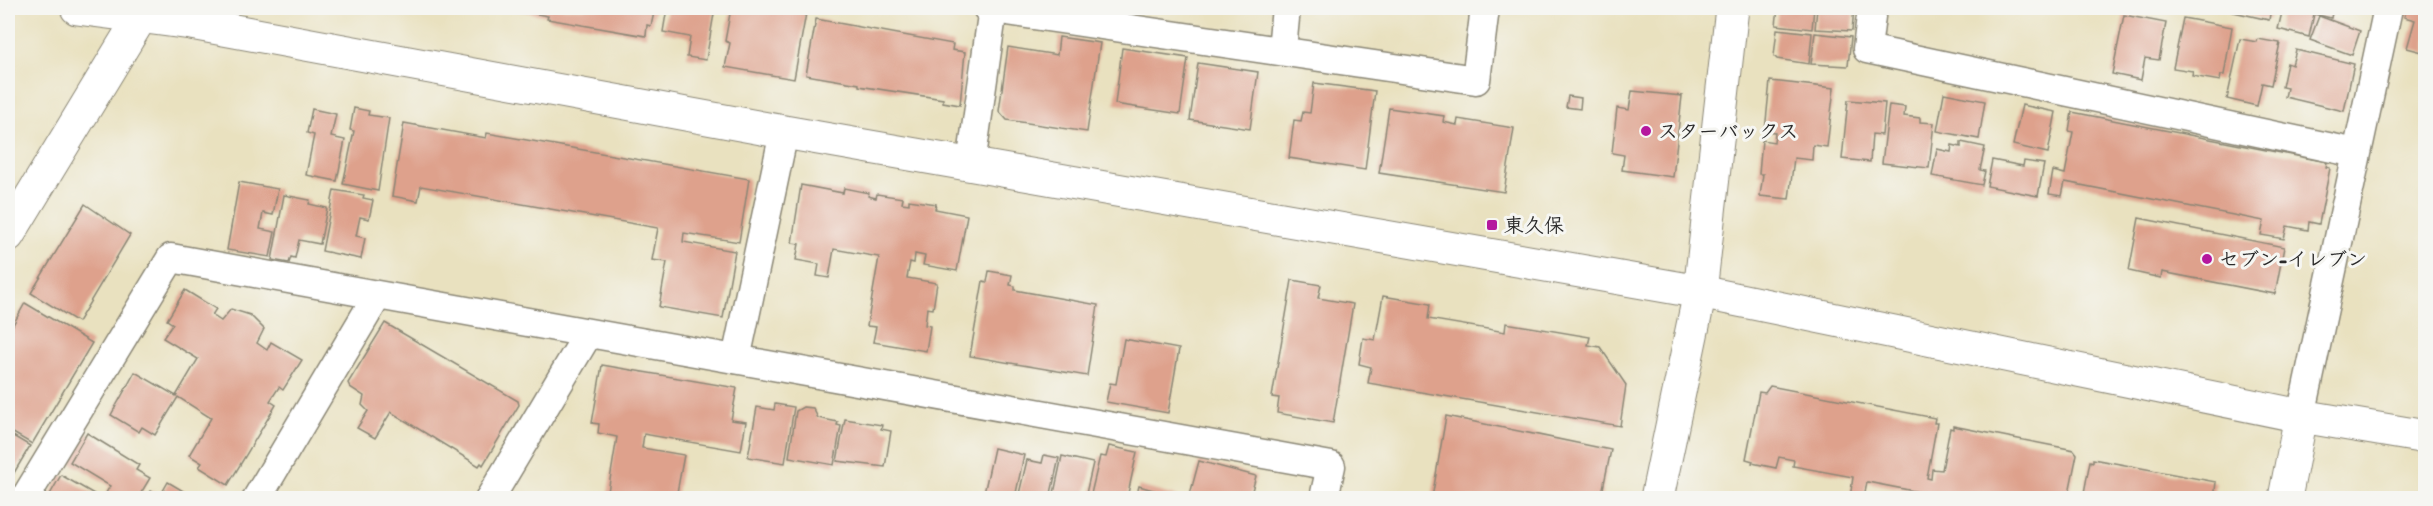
<svg xmlns="http://www.w3.org/2000/svg" width="2433" height="506" viewBox="0 0 2433 506" font-family="Itim,'Klee One',sans-serif">
	<style>
		.building { fill: #dea18c }
		.lines { fill: none; stroke-linecap: round; stroke-linejoin: round }
		.minor-casing { stroke: #8a8675; stroke-width: 31 }
		.tertiary-casing { stroke: #8a8675; stroke-width: 35 }
		.minor { stroke: #fff; stroke-width: 28 }
		.tertiary { stroke: #fff; stroke-width: 33 }
		.poi-dot { fill: #b5179e; stroke: #f6f6f2; stroke-width: 2 }
		.labels { text-anchor: middle; dominant-baseline: central; stroke-width: 6; stroke-linejoin: round; paint-order: stroke }
		.poi-label { font-size: 20px; font-weight: bold; fill: #2b2b2b; stroke: #f6f6f2; text-anchor: start }
	</style>
	<rect width="100%" height="100%" fill="#f6f6f2"/>
	<filter id="ink" filterUnits="userSpaceOnUse"><feTurbulence type="fractalNoise" baseFrequency=".0167" numOctaves="2"/><feDisplacementMap in="SourceGraphic" scale="12" xChannelSelector="R" yChannelSelector="G"/><feConvolveMatrix kernelMatrix="1 2 1 2 8 2 1 2 1" color-interpolation-filters="sRGB"/></filter>
	<filter id="wash" filterUnits="userSpaceOnUse"><feTurbulence type="fractalNoise" baseFrequency=".008" numOctaves="4" result="noise"/><feDisplacementMap in="SourceGraphic" scale="24" xChannelSelector="R" yChannelSelector="G"/><feGaussianBlur stdDeviation="1.35" result="paint"/><feColorMatrix in="noise" values="0 0 0 0 0 0 0 0 0 0 0 0 0 0 0 0 0 1.4 0 .05"/><feComposite in="paint" operator="in"/></filter>
	<g filter="url(#wash)">
		<rect width="100%" height="100%" fill="#e9e1bf"/>
		<g id="blocks">
			<g class="building">
				<path d="M506 8H655L651 26 647 25 646 36 547 19 548 16Z"/>
				<path d="M667 8H715L706 60 687 57 690 37 663 32Z"/>
				<path d="M731 8H807L794 79 725 67 730 43 725 41Z"/>
				<path d="M1778 8H1814L1812 29 1776 25Z"/>
				<path d="M1817 8H1854L1852 31 1815 29Z"/>
				<path d="M2216 8H2271L2269 20Z"/>
				<path d="M2283 8H2333L2331 18 2314 14 2309 37 2278 29Z"/>
				<path d="M2407 8H2426V53L2407 48 2415 20 2404 17Z"/>
				<path d="M2124 15 2166 23 2159 60 2145 58 2141 80 2112 74Z"/>
				<path d="M2319 16 2360 31 2352 55 2310 40Z"/>
				<path d="M2183 18 2232 27 2224 75H2221L2220 81 2192 76 2193 71 2173 68Z"/>
				<path d="M816 19 953 44 952 50 965 52 960 105 943 102V99L859 86V84L806 75Z"/>
				<path d="M1777 29 1812 33 1809 64 1777 59 1774 56Z"/>
				<path d="M1815 33 1851 37 1848 66 1811 64Z"/>
				<path d="M1059 37 1100 43 1087 132 1007 120 999 111 1008 47 1057 55Z"/>
				<path d="M2240 39 2257 42 2258 39 2280 43 2271 85 2262 83 2257 106 2227 99Z"/>
				<path d="M1122 48 1188 58 1180 114 1115 104Z"/>
				<path d="M2296 50 2354 64 2344 111 2285 97 2287 88 2282 87 2287 63 2292 65Z"/>
				<path d="M1198 63 1258 72 1250 129 1190 120Z"/>
				<path d="M1770 81 1834 88 1827 147 1813 145 1812 160 1794 158 1789 199 1760 196 1763 174H1759L1762 140 1774 142 1775 132 1765 131Z"/>
				<path d="M1314 83 1375 91 1365 170 1289 158 1294 120 1301 121 1303 112 1310 113Z"/>
				<path d="M1632 91 1682 96 1673 177 1622 170 1624 155 1612 153 1617 108 1629 110Z"/>
				<path d="M1944 93 1985 101 1979 139 1937 131Z"/>
				<path d="M1568 96 1581 98 1580 109 1566 107Z"/>
				<path d="M1848 100 1885 103 1882 135 1872 134 1870 162 1842 159Z"/>
				<path d="M1889 105 1905 107 1904 116 1920 118V122L1934 123 1929 168 1882 163Z"/>
				<path d="M2022 105 2056 112 2048 153 2013 145Z"/>
				<path d="M354 108 369 111 368 115 389 118 378 191 343 184 354 131 350 130Z"/>
				<path d="M1389 108 1444 116 1443 122 1457 125 1458 119 1514 128 1504 192 1379 173Z"/>
				<path d="M312 109 336 114 331 137 345 140 337 181 306 175 314 135 307 133Z"/>
				<path d="M2072 112 2327 162 2326 167 2330 168 2319 224 2309 222 2308 230 2287 226 2284 239 2261 235 2264 221 2065 182 2062 196 2049 194 2053 171 2065 174 2073 132 2069 131Z"/>
				<path d="M404 123 486 138 487 133 749 179 739 242 684 233 683 242 735 251 723 318 659 307 667 262 652 260 658 228 421 186 418 201 392 196Z"/>
				<path d="M1961 142 1985 147 1980 170 1985 171 1982 185 1932 176 1937 149 1951 152 1952 145 1961 147Z"/>
				<path d="M1992 160 2023 166 2024 161 2044 164 2038 196 1987 186Z"/>
				<path d="M239 182 278 189 273 215 263 213 260 229 275 232 270 257 227 250Z"/>
				<path d="M801 185 843 193 844 188 869 193 868 196 876 198 877 194 903 198 902 203 909 204V200L936 204 935 209 967 215 957 271 923 265 925 256 915 254 914 263 910 262 907 278 937 283 933 309 927 308 925 325 930 326 926 351 873 342 876 327 867 326 879 257 834 249 829 278 817 276 819 264 796 260 799 244 792 243Z"/>
				<path d="M334 190 364 195 363 198 373 200 369 219 360 217 356 236 365 238 361 259 322 251Z"/>
				<path d="M284 195 310 200 309 204 327 208 320 244 299 240 295 258 291 257 289 263 272 260Z"/>
				<path d="M85 204 130 235 78 322 31 293Z"/>
				<path d="M2139 218 2284 247 2275 294 2162 272 2161 278 2129 271Z"/>
				<path d="M989 271 1012 275 1010 285 1015 286V290L1098 305 1087 376 970 356 983 281 987 282Z"/>
				<path d="M1292 280 1321 285 1318 298 1353 304 1333 423 1277 413 1279 398 1272 397Z"/>
				<path d="M185 290 216 309 212 315 221 321 231 309 250 315 264 329 257 343 267 350 271 342 302 360 283 390 279 387 270 401 276 405 228 485 199 467 202 463 189 455 211 418 178 397 155 435 142 427 139 432 111 415 135 372 176 396 198 359 163 338 173 324 167 320Z"/>
				<path d="M1383 296 1430 304 1428 319 1505 332 1506 323 1590 337 1588 345 1600 347 1626 385 1620 426 1368 383 1371 367 1359 364 1363 338 1375 340Z"/>
				<path d="M25 303 92 343 32 444 8 430V334Z"/>
				<path d="M385 323 518 401 519 405 483 465 481 463 479 466 391 412 375 438 357 428 368 411 362 405 364 396 350 387 348 383Z"/>
				<path d="M1124 339 1179 349 1168 413 1106 402 1110 383 1116 384Z"/>
				<path d="M602 365 737 388 731 420 746 422 741 451 644 434 642 448 684 455 676 498H607L617 437 598 433 599 424 592 423Z"/>
				<path d="M1770 386 1935 418 1934 423H1937L1927 478 1931 479 1932 469 1942 470 1950 428 1953 429V426L2074 450 2077 454 2068 498H1950L1867 482 1864 498H1850L1853 477 1793 466 1794 460 1779 457 1776 468 1752 463 1753 461 1746 459 1759 392 1765 393Z"/>
				<path d="M775 404 794 407 785 463 748 457 757 407 774 410Z"/>
				<path d="M803 407 813 408 818 418 838 422 837 425 841 426 834 465 789 457 796 411Z"/>
				<path d="M1446 416 1611 450 1601 498H1432Z"/>
				<path d="M845 419 882 425 881 429 891 431 885 467 837 461Z"/>
				<path d="M8 433 30 446 8 483Z"/>
				<path d="M87 433 139 465 136 470 150 478 138 498H115L106 493 110 486 70 462Z"/>
				<path d="M1109 446 1137 452 1127 498H1090L1100 456 1106 457Z"/>
				<path d="M994 448 1024 455 1015 498H983Z"/>
				<path d="M1044 455 1059 458 1050 498H1018L1027 460 1042 463Z"/>
				<path d="M1062 456 1093 463 1085 498H1053Z"/>
				<path d="M2093 459 2216 482 2214 498H2083L2090 461 2093 462Z"/>
				<path d="M1199 461 1256 476 1250 498H1189Z"/>
				<path d="M61 475 101 498H48Z"/>
				<path d="M168 482 195 498H146L151 491 160 496Z"/>
				<path d="M1139 486 1178 497 1177 498H1136Z"/>
			</g>
		</g>
	</g>
	<g filter="url(#ink)">
		<use href="#blocks" fill-opacity="0" stroke="#8a8675" stroke-width="1.5"/>
		<g class="lines">
			<g class="minor-casing">
				<g id="minor">
					<path d="M987 8 1476 80 1485 8"/>
					<path d="M1872 8 1867 49 2356 153"/>
					<path d="M1282 49 1286 8"/>
					<path d="M971 164 993 8"/>
					<path d="M736 359 784 132"/>
					<path d="M2301 416 2388 8"/>
					<path d="M25 498 171 258 1331 466 1324 498"/>
					<path d="M257 498 377 296"/>
					<path d="M490 498 588 334"/>
				</g>
			</g>
			<g class="tertiary-casing">
				<g id="tertiary">
					<path d="M77 8 191 23 784 132 1700 292 2301 416 2426 437"/>
					<path d="M8 235 146 8"/>
					<path d="M1657 498 1700 292 1732 8"/>
					<path d="M2285 498 2301 416"/>
				</g>
			</g>
			<use href="#minor" class="minor"/>
			<use href="#tertiary" class="tertiary"/>
		</g>
	</g>
	<g class="poi-dot">
		<circle cx="1646" cy="131" r="6"/>
		<rect x="1486" y="219" width="12" height="12" rx="3"/>
		<circle cx="2207" cy="259" r="6"/>
	</g>
	<g class="labels">
		<g class="poi-label">
			<text x="1658" y="131">スターバックス</text>
			<text x="1504" y="225">東久保</text>
			<text x="2219" y="259">セブン-イレブン</text>
		</g>
	</g>
	<rect width="2433" height="506" fill="none" stroke="#f6f6f2" stroke-width="30"/>
</svg>
